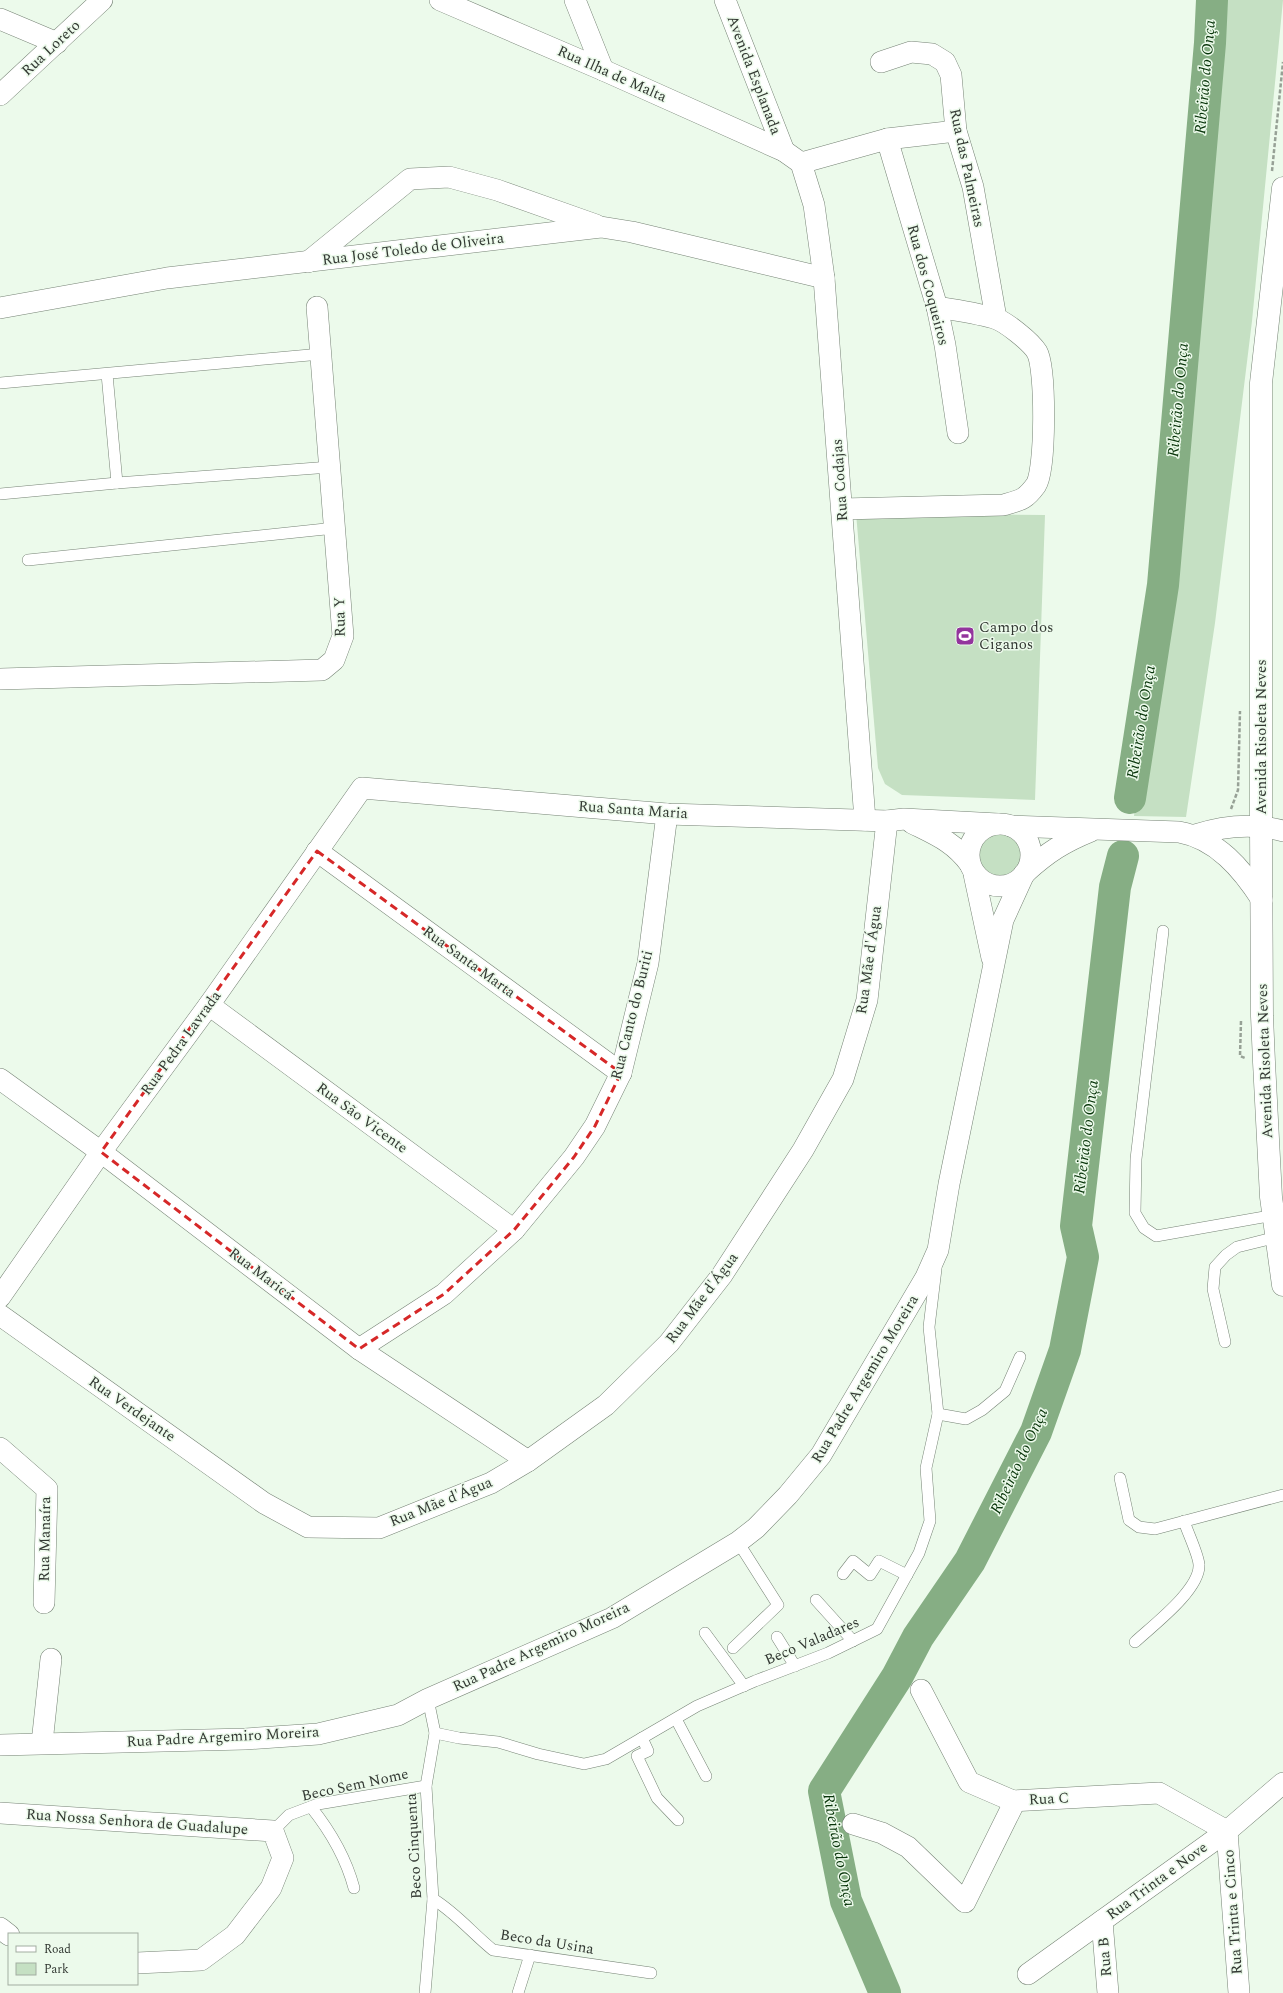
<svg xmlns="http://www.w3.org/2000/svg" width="1283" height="1993" viewBox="0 0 1283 1993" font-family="Spectral,serif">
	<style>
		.green { fill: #c5e0c3 }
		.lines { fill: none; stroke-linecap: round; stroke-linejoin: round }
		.river { stroke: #86ae84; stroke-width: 32 }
		.lane-casing { stroke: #768375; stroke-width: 12 }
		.street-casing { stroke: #768375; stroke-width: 22 }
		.highway-casing { stroke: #768375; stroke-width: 23 }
		.path { stroke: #97a196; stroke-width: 2.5; stroke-dasharray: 4 2; stroke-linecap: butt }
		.lane { stroke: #fff; stroke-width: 11 }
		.street { stroke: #fff; stroke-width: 21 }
		.highway { stroke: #fff; stroke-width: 22 }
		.marked { fill: none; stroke: #d62828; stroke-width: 3; stroke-dasharray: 8 5; stroke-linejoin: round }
		.labels { text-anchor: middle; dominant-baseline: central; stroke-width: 3; stroke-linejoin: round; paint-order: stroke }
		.street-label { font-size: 15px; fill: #333933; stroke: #ecfaeb }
		.poi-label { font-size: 15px; fill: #333933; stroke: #ecfaeb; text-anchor: start }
		.water-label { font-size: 16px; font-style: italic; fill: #073409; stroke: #ecfaeb }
	</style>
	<rect width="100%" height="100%" fill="#ecfaeb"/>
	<g class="green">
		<path d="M1219 0H1283L1252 321 1215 623 1186 817 1134 816 1158 649 1191 328Z"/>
		<path d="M856 513 1045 515 1035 800 902 795 885 784 878 768Z"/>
		<path d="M1009 831C1032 850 1030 857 1013 879L993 880 985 875 975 858 974 850 979 840 991 832Z"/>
	</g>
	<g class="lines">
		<g class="river">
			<path d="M1130 798 1163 585 1210 43 1212 0"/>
			<path d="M885 1993 846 1901 824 1791 897 1677 918 1637 970 1561 1036 1432 1065 1350 1083 1257 1076 1226 1115 887 1123 856"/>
		</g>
		<g class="lane-casing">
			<g id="lane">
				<path d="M107 374 117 483"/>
				<path d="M0 383 321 354"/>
				<path d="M0 494 117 483 330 467"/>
				<path d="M28 560 335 528"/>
				<path d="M1163 931 1136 1159 1135 1213 1144 1228 1156 1236 1275 1215"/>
				<path d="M1225 1342 1213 1289 1215 1267 1226 1255 1237 1247 1277 1237"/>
				<path d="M938 1414 966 1419 982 1410 1005 1391 1020 1357"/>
				<path d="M1120 1478 1129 1520 1139 1527 1155 1529 1283 1495"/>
				<path d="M843 1574 853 1561 870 1575 879 1561 907 1575"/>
				<path d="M816 1600 853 1641"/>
				<path d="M705 1633 744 1686"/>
				<path d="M777 1637 795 1666"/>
				<path d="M1135 1642C1152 1626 1200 1590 1199 1565 1199 1556 1187 1531 1184 1521"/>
				<path d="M733 1648 778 1605 738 1542"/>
				<path d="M676 1719 706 1776"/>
				<path d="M435 1733 459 1738 498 1742 538 1754 584 1764 606 1759 697 1706 755 1681 828 1653 877 1629 919 1553 930 1521 926 1468 938 1414 929 1327 936 1269"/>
				<path d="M642 1738 648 1751 637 1756 657 1798 678 1820"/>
				<path d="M311 1807C331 1832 346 1858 354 1888"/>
				<path d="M273 1831 289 1815 318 1804 426 1786"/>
				<path d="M433 1899C456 1913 472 1933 493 1950L651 1973"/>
				<path d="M425 1993 433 1899 426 1786 435 1733 428 1699"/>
				<path d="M518 1993 530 1955"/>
			</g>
		</g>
		<g class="street-casing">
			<g id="street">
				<path d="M440 0 603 70 784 151 801 163 814 205 824 278 865 820"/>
				<path d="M575 0 603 70"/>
				<path d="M725 0 784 151"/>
				<path d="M0 19 57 43"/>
				<path d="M881 62 911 52 932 54 945 62 951 75 956 131 973 187 996 318"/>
				<path d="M0 95 102 0"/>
				<path d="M887 139 937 307 945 345 958 433"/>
				<path d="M801 163 887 139 956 131"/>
				<path d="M308 262 410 179 449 177 497 190 596 225"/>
				<path d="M0 308 167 278 601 227 632 232 824 278"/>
				<path d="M842 509 1003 505C1021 500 1025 500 1036 485 1046 469 1046 368 1037 352 1031 342 1005 321 994 318 976 313 956 310 937 307"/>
				<path d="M0 679 322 670 334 660 343 636 317 307"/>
				<path d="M912 823C936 835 954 842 970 864"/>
				<circle cx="1000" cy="855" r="31"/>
				<path d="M1011 826 1179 832C1217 839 1242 869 1262 900"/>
				<path d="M1195 835C1223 826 1254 823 1283 831"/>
				<path d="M317 851 621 1073"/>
				<path d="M1026 872C1048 852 1064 842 1091 831"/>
				<path d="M974 874 992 958"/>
				<path d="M209 1005 514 1230"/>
				<path d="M0 1079 101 1152 359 1349 528 1461"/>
				<path d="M0 1297 101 1152 209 1005 362 788 667 814 887 821 904 819 998 824"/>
				<path d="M0 1315 264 1503 308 1527 379 1528 491 1483 528 1461 606 1405 669 1343 722 1275 803 1150 843 1079 867 1000 887 821"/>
				<path d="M359 1349 444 1294 514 1230 574 1157 595 1126 621 1073 648 963 667 814"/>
				<path d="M0 1448 47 1489 44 1603"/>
				<path d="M921 1690 969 1782 1013 1801 1159 1793 1227 1831 1239 1993"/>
				<path d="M42 1743 51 1659"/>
				<path d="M0 1745 245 1739 318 1734 398 1715 428 1699 612 1618 738 1542 756 1528 788 1495 821 1455 926 1277 938 1250 949 1184 1003 920 1024 874"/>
				<path d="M0 1813 273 1831 283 1858 271 1888 235 1935 201 1960 137 1963"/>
				<path d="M853 1824 882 1833 908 1847 965 1902 1015 1801"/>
				<path d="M1102 1921 1108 1993"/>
				<path d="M0 1928 9 1935"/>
				<path d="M1028 1974 1227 1831 1283 1783"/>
			</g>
		</g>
		<g class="highway-casing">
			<path id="highway" d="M1283 188 1261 383V828L1262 1016 1264 1062 1271 1197 1283 1285"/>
		</g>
		<g class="path">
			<path d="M1272 171 1283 62"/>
			<path d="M1231 809 1238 790 1240 711"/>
			<path d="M1241 1021 1240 1056 1245 1058"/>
		</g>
		<use href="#lane" class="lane"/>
		<use href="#street" class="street"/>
		<use href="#highway" class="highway"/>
	</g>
	<path class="marked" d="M317 851 621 1073 595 1126 574 1157 514 1230 444 1294 359 1349 101 1152Z"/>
	<defs>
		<g id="stadium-square" transform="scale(1)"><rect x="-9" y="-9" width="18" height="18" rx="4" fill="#93349d" stroke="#ecfaeb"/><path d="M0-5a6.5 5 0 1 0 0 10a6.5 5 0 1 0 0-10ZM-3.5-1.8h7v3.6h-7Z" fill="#fff"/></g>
	</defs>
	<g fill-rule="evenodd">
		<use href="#stadium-square" x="965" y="636"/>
	</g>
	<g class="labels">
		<g class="street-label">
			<text transform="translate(51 48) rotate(-43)">Rua Loreto</text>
			<text transform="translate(612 74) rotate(24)">Rua Ilha de Malta</text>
			<text transform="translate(754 75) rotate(69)">Avenida Esplanada</text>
			<text transform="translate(967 168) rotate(78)">Rua das Palmeiras</text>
			<text transform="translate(413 249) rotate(-7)">Rua José Toledo de Oliveira</text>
			<text transform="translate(928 285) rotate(75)">Rua dos Coqueiros</text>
			<text transform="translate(840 480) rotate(-94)">Rua Codajas</text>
			<text transform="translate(340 617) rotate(-91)">Rua Y</text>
			<text transform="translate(1261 737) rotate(-90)">Avenida Risoleta Neves</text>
			<text transform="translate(633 810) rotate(4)">Rua Santa Maria</text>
			<text transform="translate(869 960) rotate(-82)">Rua Mãe d'Água</text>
			<text transform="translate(469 962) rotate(36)">Rua Santa Marta</text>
			<text transform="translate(632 1015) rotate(-76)">Rua Canto do Buriti</text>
			<text transform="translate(181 1043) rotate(-54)">Rua Pedra Lavrada</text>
			<text transform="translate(1265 1061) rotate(-92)">Avenida Risoleta Neves</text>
			<text transform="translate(362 1118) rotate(36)">Rua São Vicente</text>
			<text transform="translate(261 1274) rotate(37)">Rua Maricá</text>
			<text transform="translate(702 1298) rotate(-53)">Rua Mãe d'Água</text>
			<text transform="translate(865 1379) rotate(-59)">Rua Padre Argemiro Moreira</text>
			<text transform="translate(132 1409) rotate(35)">Rua Verdejante</text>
			<text transform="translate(441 1502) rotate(-22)">Rua Mãe d'Água</text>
			<text transform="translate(45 1539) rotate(-89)">Rua Manaíra</text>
			<text transform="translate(812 1641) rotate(-23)">Beco Valadares</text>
			<text transform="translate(541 1647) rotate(-25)">Rua Padre Argemiro Moreira</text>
			<text transform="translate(223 1737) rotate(-3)">Rua Padre Argemiro Moreira</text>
			<text transform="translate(355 1785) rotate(-12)">Beco Sem Nome</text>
			<text transform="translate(1049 1799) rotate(-3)">Rua C</text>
			<text transform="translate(137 1822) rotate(4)">Rua Nossa Senhora de Guadalupe</text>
			<text transform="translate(414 1846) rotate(-93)">Beco Cinquenta</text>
			<text transform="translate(1157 1881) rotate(-36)">Rua Trinta e Nove</text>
			<text transform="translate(1233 1912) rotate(-94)">Rua Trinta e Cinco</text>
			<text transform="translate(547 1942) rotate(9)">Beco da Usina</text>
			<text transform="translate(1105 1957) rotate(-95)">Rua B</text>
		</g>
		<g class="poi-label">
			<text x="979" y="627">Campo dos<tspan x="979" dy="17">Ciganos</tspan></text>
		</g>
		<g class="water-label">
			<text transform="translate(1205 77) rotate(-85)">Ribeirão do Onça</text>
			<text transform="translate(1178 400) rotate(-85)">Ribeirão do Onça</text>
			<text transform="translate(1141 722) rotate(-81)">Ribeirão do Onça</text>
			<text transform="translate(1086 1137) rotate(-83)">Ribeirão do Onça</text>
			<text transform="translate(1019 1461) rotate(-65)">Ribeirão do Onça</text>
			<text transform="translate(839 1850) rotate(79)">Ribeirão do Onça</text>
		</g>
	</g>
	<rect x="8" y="1933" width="130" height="52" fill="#ecfaeb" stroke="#a2ada1"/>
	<rect x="16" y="1946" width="20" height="6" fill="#ffffff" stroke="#a2ada1"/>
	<text x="44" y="1953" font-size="12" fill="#333933">Road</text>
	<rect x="16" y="1963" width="20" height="12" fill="#c5e0c3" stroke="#a2ada1"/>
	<text x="44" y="1973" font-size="12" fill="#333933">Park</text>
</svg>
